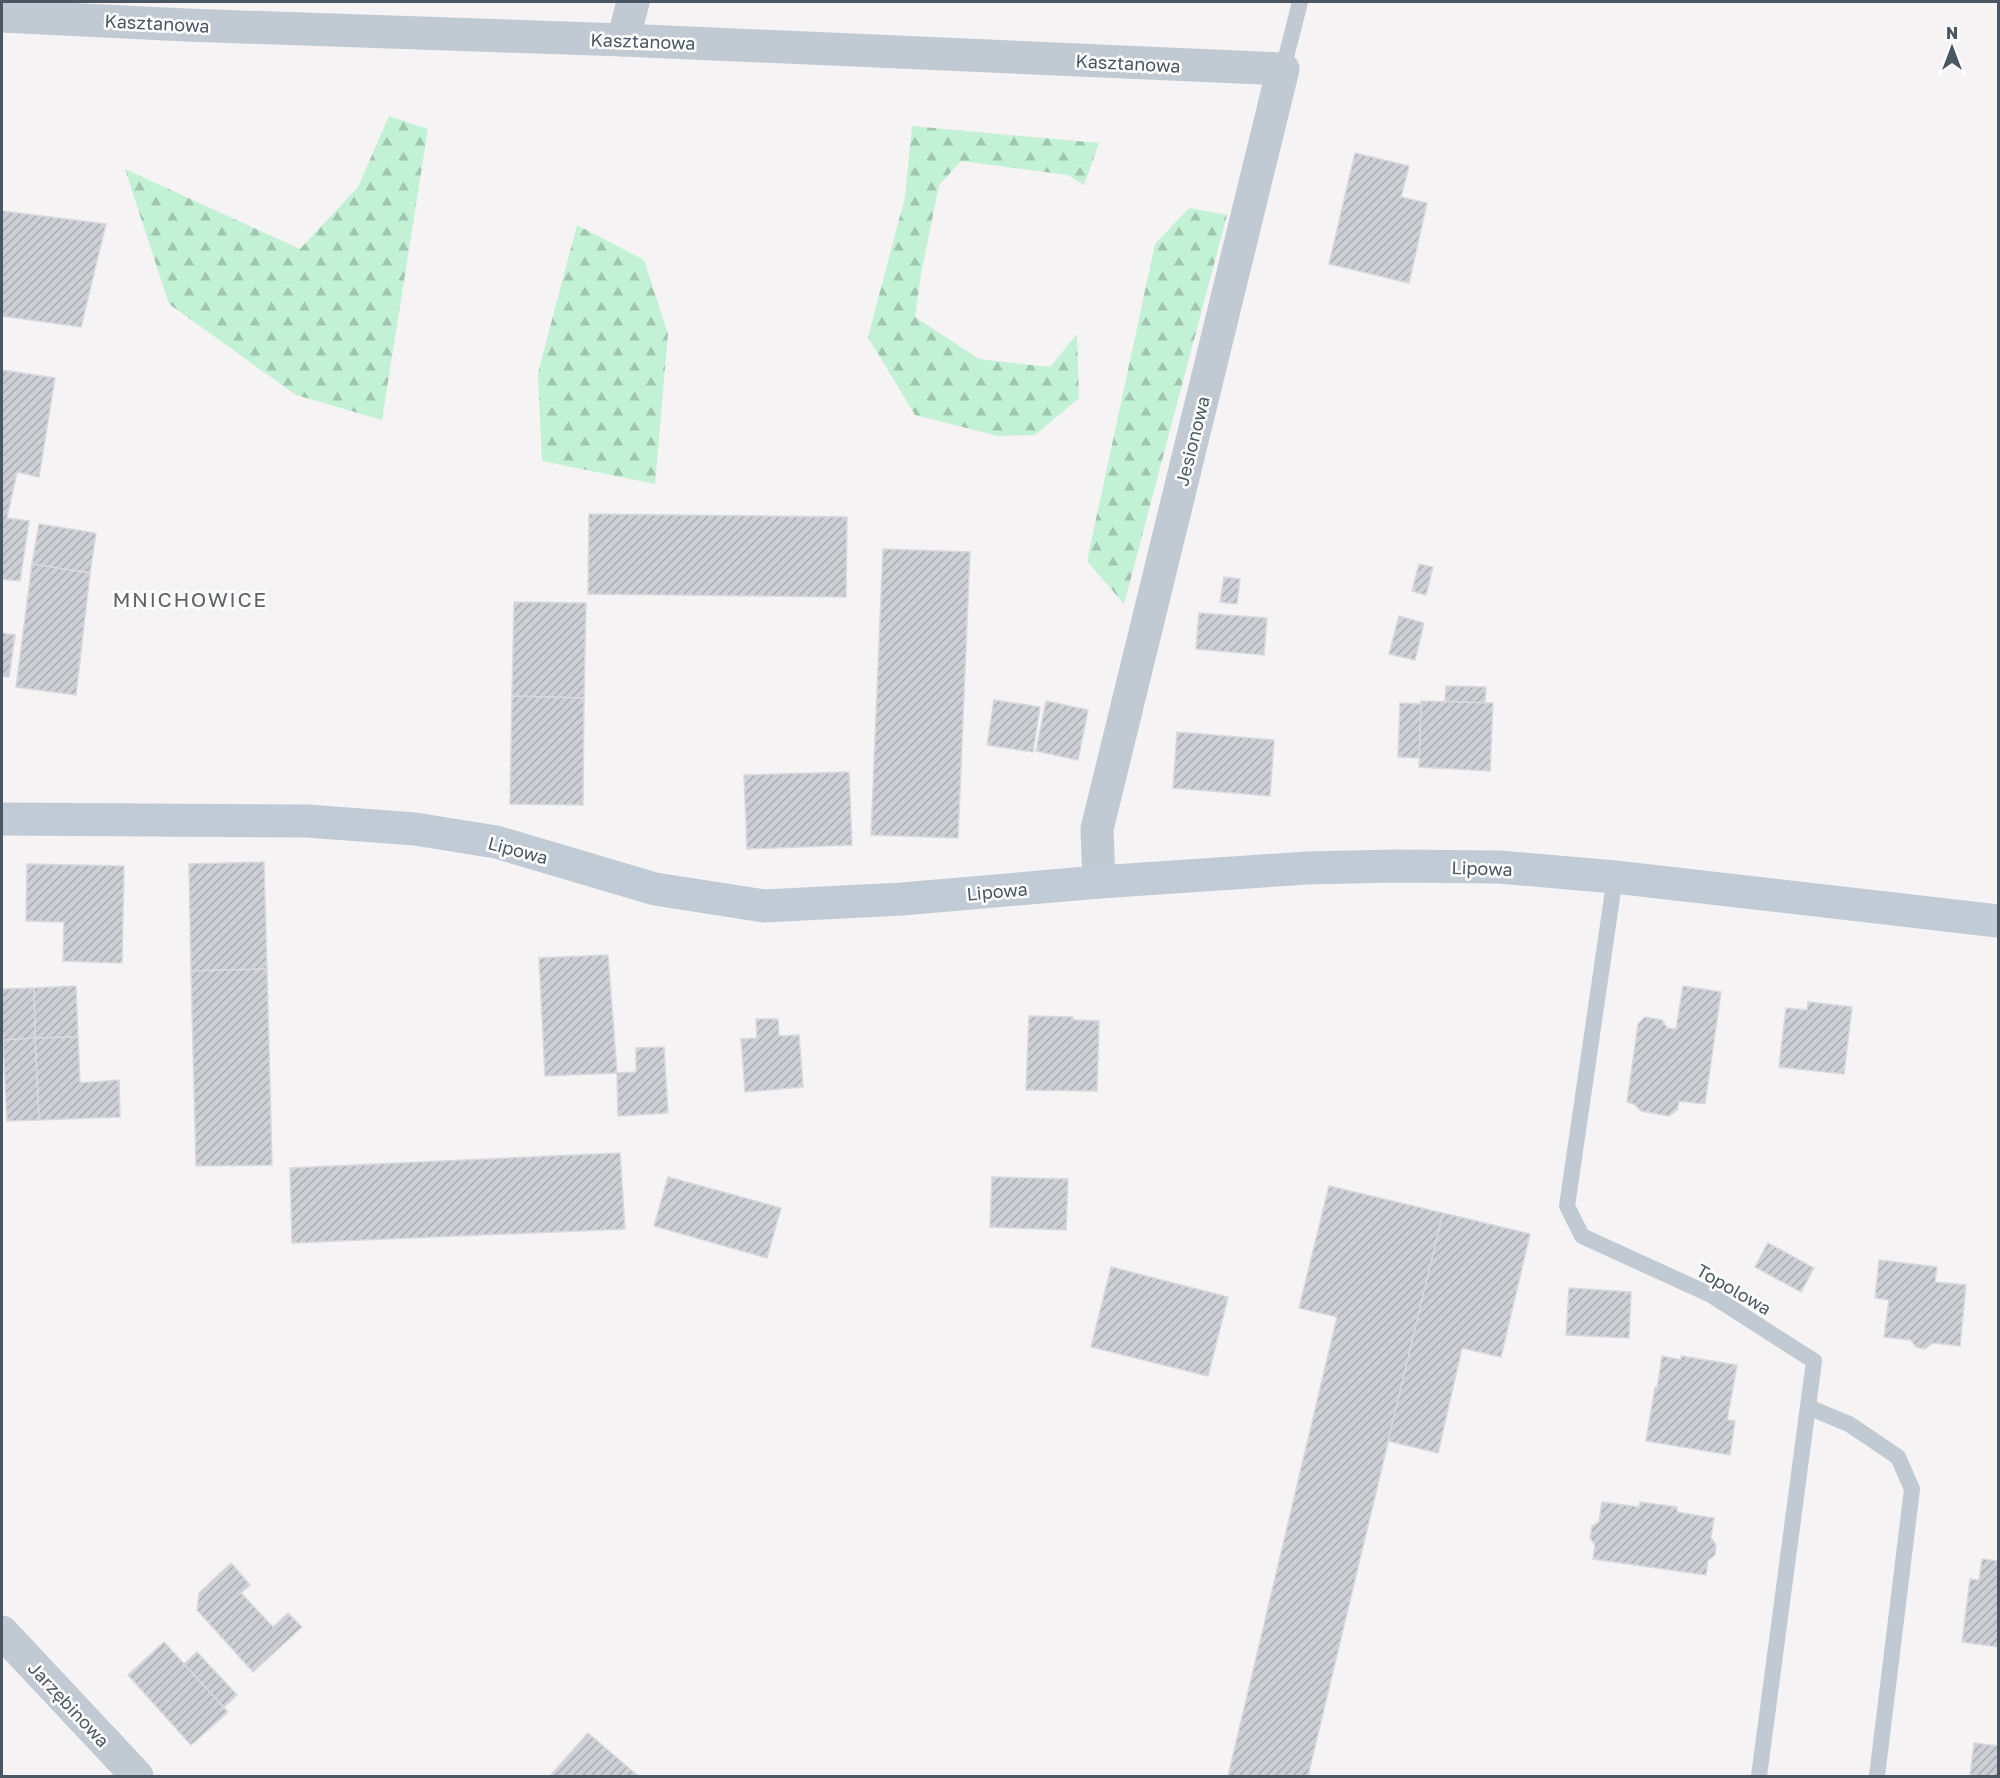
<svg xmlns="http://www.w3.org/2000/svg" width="2000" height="1778" viewBox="0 0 2000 1778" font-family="'Golos Text',sans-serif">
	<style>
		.forest { fill: url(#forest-firs) }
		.building { fill: url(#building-hatch); stroke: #d7d9de; stroke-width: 1.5 }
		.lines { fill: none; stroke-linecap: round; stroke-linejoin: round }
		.lane { stroke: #c1cad2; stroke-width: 16 }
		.street { stroke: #c1cad2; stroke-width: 33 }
		.secondary { stroke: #c1cbd6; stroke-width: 33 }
		.labels { text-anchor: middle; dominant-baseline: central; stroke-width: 5; stroke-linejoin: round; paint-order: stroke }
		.street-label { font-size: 18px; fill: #4a5661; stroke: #fff }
		.quarter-label { font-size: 21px; letter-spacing: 1.5px; fill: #5f6368; stroke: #fff }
	</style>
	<defs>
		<pattern id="forest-firs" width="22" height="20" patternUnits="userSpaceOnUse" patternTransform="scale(1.5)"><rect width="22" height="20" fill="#c3f1d5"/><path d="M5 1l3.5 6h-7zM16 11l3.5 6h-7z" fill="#a0c6b0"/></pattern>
		<pattern id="building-hatch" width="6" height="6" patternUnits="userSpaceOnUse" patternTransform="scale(1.5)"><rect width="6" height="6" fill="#cdcfd5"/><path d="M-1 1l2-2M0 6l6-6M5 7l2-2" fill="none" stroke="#a8abb0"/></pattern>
	</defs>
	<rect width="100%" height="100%" fill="#f5f3f3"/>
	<g class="forest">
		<path d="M389 116 428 129 382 420 296 395 169 304 125 169 300 249 358 187Z"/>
		<path d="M912 126 1099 143 1084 185 1068 175 961 161 939 185 921 274 915 317 979 359 1050 367 1077 334 1079 398 1035 435 998 436 915 415 868 337 905 197Z"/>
		<path d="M1189 208 1227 215 1124 604 1087 561 1155 244Z"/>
		<path d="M577 225 644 260 668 334 655 484 542 461 538 373Z"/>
	</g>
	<g class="building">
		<path d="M1355 153 1409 166 1401 197 1427 203 1409 283 1329 264Z"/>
		<path d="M2 211 106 224 81 327 2 316Z"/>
		<path d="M2 370 55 378 39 477 17 472 7 518 29 521 20 581 2 579Z"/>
		<path d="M589 514 847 517 846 597 588 594Z"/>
		<path d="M39 524 96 533 90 573 32 564Z"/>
		<path d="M883 549 970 552 958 838 871 835Z"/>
		<path d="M32 564 90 573 76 695 16 687Z"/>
		<path d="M1419 564 1433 567 1426 595 1412 591Z"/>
		<path d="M1224 577 1240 579 1237 604 1220 602Z"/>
		<path d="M514 602 586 603 584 698 512 696Z"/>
		<path d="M1199 613 1267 618 1264 655 1196 649Z"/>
		<path d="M1399 616 1424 623 1415 660 1389 654Z"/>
		<path d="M2 633 15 635 9 677 2 676Z"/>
		<path d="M1446 686 1486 687 1485 703 1445 701Z"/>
		<path d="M512 696 584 698 583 805 510 804Z"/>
		<path d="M994 700 1040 707 1033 752 987 745Z"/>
		<path d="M1046 701 1088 710 1078 760 1036 751Z"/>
		<path d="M1421 701 1493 703 1490 771 1419 767Z"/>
		<path d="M1400 703 1421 704 1419 758 1398 757Z"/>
		<path d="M1177 732 1274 740 1270 796 1173 788Z"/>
		<path d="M849 772 852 845 747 849 744 775Z"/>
		<path d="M264 862 267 969 191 971 189 864Z"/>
		<path d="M27 864 124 866 122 963 63 961 64 922 26 921Z"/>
		<path d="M608 955 617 1073 545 1076 539 958Z"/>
		<path d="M267 969 272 1165 196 1166 191 971Z"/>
		<path d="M76 986 78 1037 35 1038 34 988Z"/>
		<path d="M1683 986 1721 992 1705 1104 1679 1101 1677 1110 1669 1116 1641 1111 1634 1104 1627 1102 1638 1024 1645 1017 1662 1020 1667 1028 1676 1029Z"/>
		<path d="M34 988 35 1038 2 1040V989Z"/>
		<path d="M1808 1002 1852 1007 1844 1074 1779 1067 1786 1008 1807 1010Z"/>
		<path d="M1029 1016 1073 1017V1020L1099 1021 1097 1091 1026 1090Z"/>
		<path d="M756 1019H778L779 1036 799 1035 803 1087 745 1092 741 1039 757 1038Z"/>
		<path d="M78 1037 80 1083 119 1080 120 1117 39 1120 35 1038Z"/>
		<path d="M35 1038 39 1120 7 1121 3 1040Z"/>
		<path d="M664 1047 668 1113 618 1116 617 1073 636 1072V1048Z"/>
		<path d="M620 1153 625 1229 292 1243 290 1168Z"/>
		<path d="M668 1177 781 1208 767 1258 654 1226Z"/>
		<path d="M992 1177 1068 1179 1066 1230 990 1227Z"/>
		<path d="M1329 1186 1443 1213 1308 1776H1228L1337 1317 1299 1308Z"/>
		<path d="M1443 1213 1530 1234 1501 1357 1462 1348 1438 1453 1388 1441Z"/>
		<path d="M1768 1243 1814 1268 1801 1292 1755 1267Z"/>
		<path d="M1879 1260 1937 1267 1935 1282 1966 1285 1960 1346 1933 1343 1925 1349 1916 1347 1911 1340 1884 1337 1889 1300 1875 1298Z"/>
		<path d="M1111 1267 1228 1297 1208 1376 1091 1347Z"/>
		<path d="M1569 1288 1631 1292 1629 1338 1566 1335Z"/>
		<path d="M1662 1356 1681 1360V1356L1737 1365 1727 1420 1735 1421 1730 1455 1646 1441 1655 1387 1657 1388Z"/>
		<path d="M1602 1502 1639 1507 1640 1502 1677 1507V1512L1714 1518 1711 1538 1716 1545 1715 1555 1708 1560 1706 1575 1593 1559 1595 1545 1590 1538 1592 1526 1599 1522Z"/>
		<path d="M1982 1559 1998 1561V1647L1962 1642 1970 1579 1979 1580Z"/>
		<path d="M231 1563 250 1585 208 1622 197 1610 199 1593Z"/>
		<path d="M241 1593 273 1627 288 1613 302 1627 253 1672 208 1622Z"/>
		<path d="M164 1642 228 1712 191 1745 128 1675Z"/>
		<path d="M197 1652 237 1695 224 1707 184 1664Z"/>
		<path d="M588 1733 638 1776H550Z"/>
		<path d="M1974 1743 1998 1746V1776H1970Z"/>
	</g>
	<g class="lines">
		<g class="lane">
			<path d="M1283 69 1300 2"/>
			<path d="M1615 877 1567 1206 1582 1236 1711 1295 1814 1361 1759 1776"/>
			<path d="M1808 1407 1849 1424 1898 1457 1912 1489 1877 1776"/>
		</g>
		<g class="street">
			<path d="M2 16 186 25 623 40 1283 69 1097 829 1099 882"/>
			<path d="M623 40 633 2"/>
			<path d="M2 1632 137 1776"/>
		</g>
		<path class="secondary" d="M2 819 307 821 415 829 496 842 655 889 764 906 902 899 1099 882 1307 868 1396 866 1499 867 1615 877 1998 921"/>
	</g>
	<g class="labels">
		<g class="street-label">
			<text transform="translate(157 23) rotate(3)">Kasztanowa</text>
			<text transform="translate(643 41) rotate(2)">Kasztanowa</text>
			<text transform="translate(1128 63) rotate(3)">Kasztanowa</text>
			<text transform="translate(1192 441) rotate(-76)">Jesionowa</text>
			<text transform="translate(518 850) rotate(15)">Lipowa</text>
			<text transform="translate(1482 868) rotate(2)">Lipowa</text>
			<text transform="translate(997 891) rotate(-5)">Lipowa</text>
			<text transform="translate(1734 1289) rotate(30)">Topolowa</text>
			<text transform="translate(69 1704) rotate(47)">Jarzębinowa</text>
		</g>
		<g class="quarter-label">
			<text x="190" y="599">MNICHOWICE</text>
		</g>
	</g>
	<rect width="2000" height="1778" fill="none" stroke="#4a5661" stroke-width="6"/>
	<g transform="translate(1952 48)" stroke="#ffffff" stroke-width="4.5" paint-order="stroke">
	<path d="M0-4.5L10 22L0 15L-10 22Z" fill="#4a5661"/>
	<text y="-9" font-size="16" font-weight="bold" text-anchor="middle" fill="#4a5661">N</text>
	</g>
</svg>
